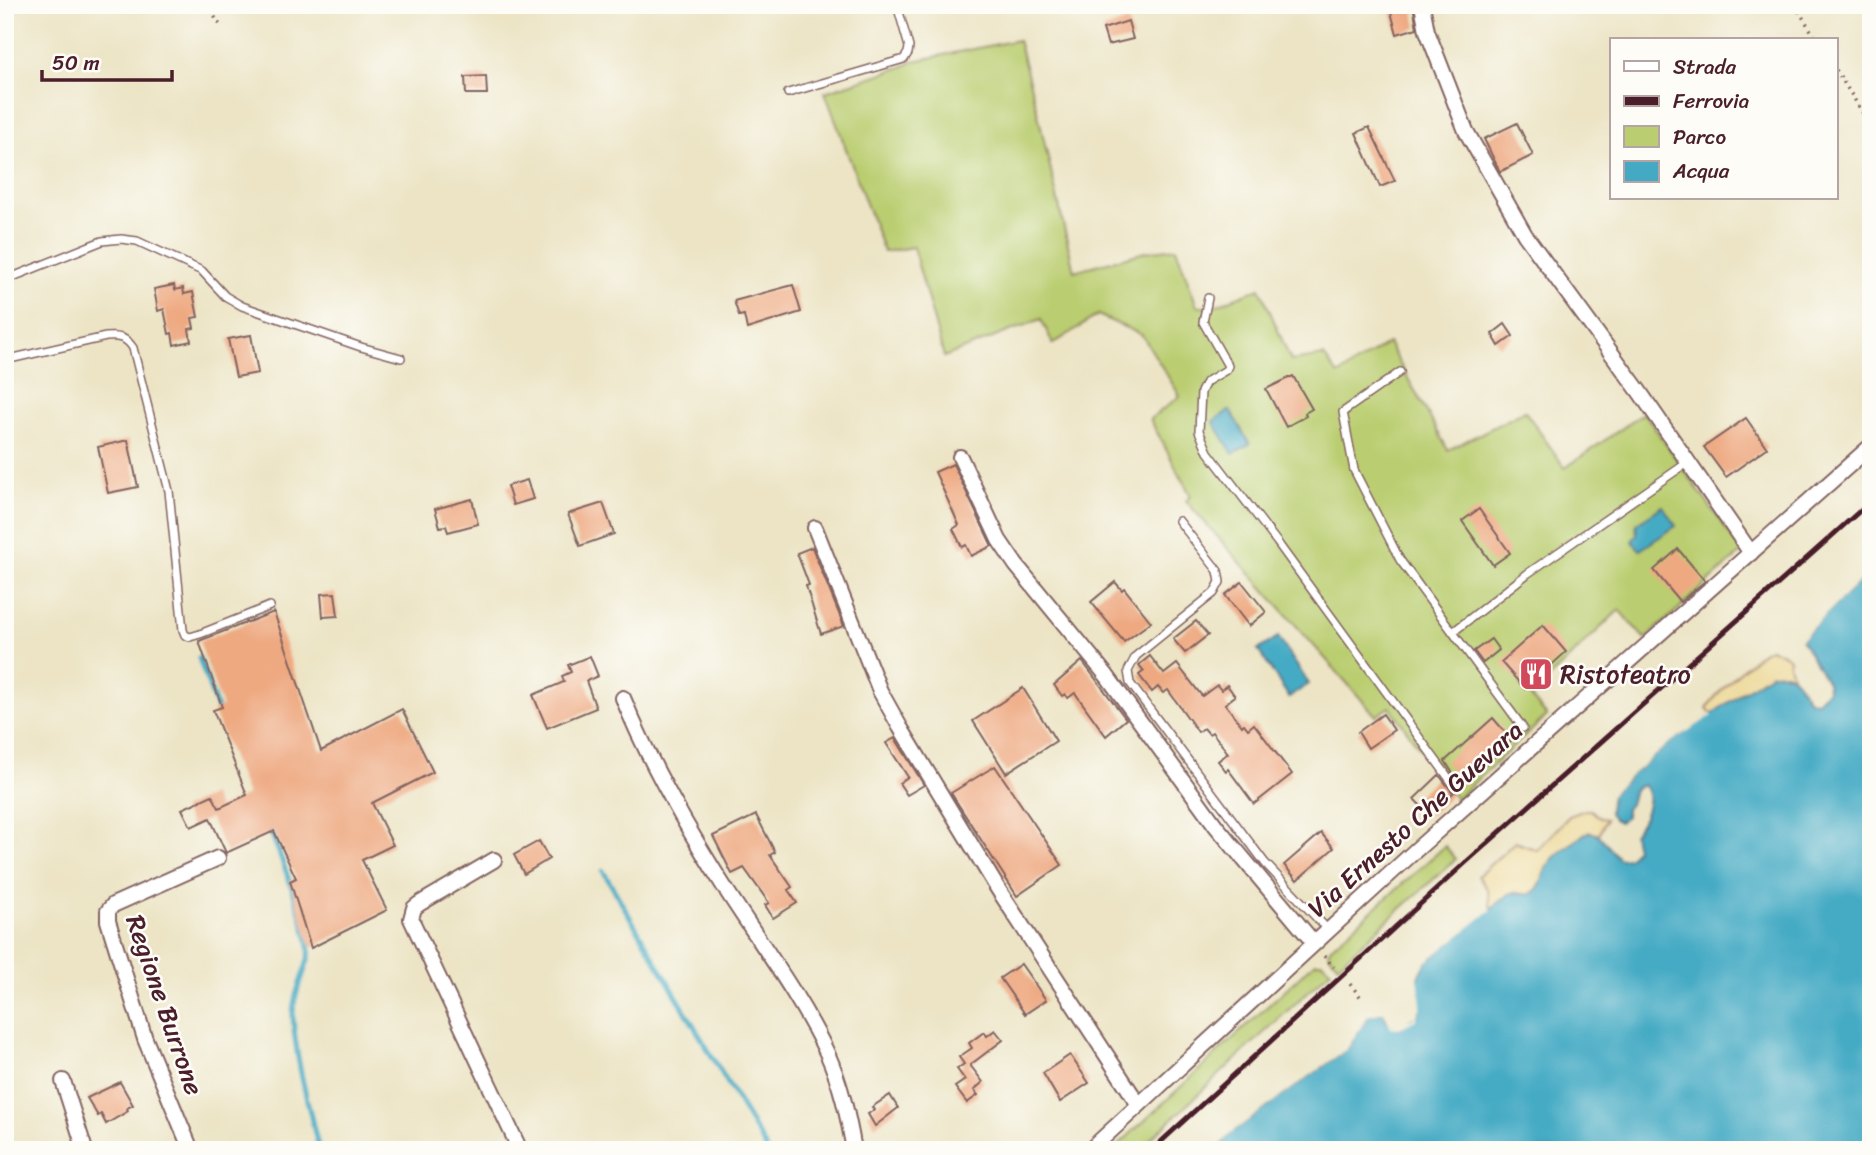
<svg xmlns="http://www.w3.org/2000/svg" width="1876" height="1155" viewBox="0 0 1876 1155" font-family="Sriracha,sans-serif">
	<style>
		.green { fill: #bacd70; stroke: #82764e; stroke-width: 2 }
		.sand { fill: #eeda9e; stroke: #9c7c64; stroke-width: 2 }
		.water { fill: #44aac4; stroke: #476478; stroke-width: 2 }
		.pier { fill: #ece4c5 }
		.lines { fill: none; stroke-linecap: round; stroke-linejoin: round }
		.stream { stroke: #44aac4; stroke-width: 5 }
		.building { fill: #eea981 }
		.service-casing { stroke: #836461; stroke-width: 10 }
		.minor-casing { stroke: #836461; stroke-width: 18 }
		.path { stroke: #836461; stroke-width: 3.5; stroke-dasharray: 2 5; stroke-linecap: butt }
		.service { stroke: #fff; stroke-width: 7 }
		.minor { stroke: #fff; stroke-width: 14 }
		.rail { stroke: #4a1f2b; stroke-width: 5 }
		.labels { text-anchor: middle; dominant-baseline: central; stroke-width: 5; stroke-linejoin: round; paint-order: stroke }
		.poi-label { font-size: 26px; fill: #4a1f2b; stroke: #fdfcf7; text-anchor: start }
		.street-label { font-size: 26px; fill: #4a1f2b; stroke: #fdfcf7 }
	</style>
	<rect width="100%" height="100%" fill="#fdfcf7"/>
	<filter id="ink" filterUnits="userSpaceOnUse"><feTurbulence type="fractalNoise" baseFrequency=".0143" numOctaves="2"/><feDisplacementMap in="SourceGraphic" scale="14" xChannelSelector="R" yChannelSelector="G"/><feConvolveMatrix kernelMatrix="1 2 1 2 8 2 1 2 1" color-interpolation-filters="sRGB"/></filter>
	<filter id="wash" filterUnits="userSpaceOnUse"><feTurbulence type="fractalNoise" baseFrequency=".00686" numOctaves="4" result="noise"/><feDisplacementMap in="SourceGraphic" scale="28" xChannelSelector="R" yChannelSelector="G"/><feGaussianBlur stdDeviation="1.57" result="paint"/><feColorMatrix in="noise" values="0 0 0 0 0 0 0 0 0 0 0 0 0 0 0 0 0 1.4 0 .05"/><feComposite in="paint" operator="in"/></filter>
	<g filter="url(#wash)">
		<rect width="100%" height="100%" fill="#ece4c5"/>
		<g class="green">
			<path d="M1018 40 1037 110 1074 271 1145 252 1176 248 1197 306 1209 308 1260 288 1291 361 1324 356 1338 375 1388 343 1448 450 1525 411 1565 468 1644 413 1742 552 1645 639 1619 610 1530 696 1547 716 1456 799 1390 707 1376 716 1186 501 1191 496 1150 419 1180 396 1142 335 1098 315 1053 344 1041 319 944 357 913 247 884 252 825 92 902 67 914 61Z"/>
			<path d="M1445 846 1456 859 1338 965 1328 953 1330 948Z"/>
			<path d="M1315 962H1322L1331 970 1139 1150H1113Z"/>
		</g>
		<g class="sand">
			<path d="M1770 648 1790 658 1789 664 1792 675 1783 672 1742 692 1713 715 1707 708C1713 697 1759 651 1770 648Z"/>
			<path d="M1585 810H1591L1600 818 1606 819 1599 835 1590 832 1584 834C1573 844 1560 853 1550 863 1541 872 1545 884 1534 892 1526 898 1521 891 1513 893 1505 895 1497 905 1491 910L1488 890 1478 876 1515 842 1537 850 1569 816Z"/>
		</g>
		<g class="water">
			<path d="M1230 410 1250 444 1233 454 1213 421Z"/>
			<path d="M1663 506 1676 526 1640 550 1632 541 1637 535 1636 524Z"/>
			<path d="M1871 570V1150H1215L1232 1132 1347 1049 1368 1016 1384 1012 1387 1022 1400 1028 1419 1013 1417 982 1425 963 1510 893C1518 892 1525 897 1532 893 1543 887 1541 878 1546 869 1553 854 1572 844 1584 834L1590 832 1599 835 1619 859 1629 858 1636 849 1633 834C1643 823 1656 797 1643 785L1634 789 1630 804 1626 809V816L1620 822 1614 819 1609 813 1611 796 1620 785 1668 744 1771 673C1795 670 1797 682 1809 700L1817 701 1828 690 1827 682 1801 639Z"/>
			<path d="M1278 637 1309 684 1289 697 1258 650Z"/>
		</g>
		<g class="pier">
			<path d="M1871 567V570L1798 642 1801 634Z"/>
			<path d="M1711 713 1713 715 1668 744 1620 785 1611 796 1607 816 1605 806 1608 795 1618 783 1666 742Z"/>
			<path d="M1491 906V910L1425 963 1418 976 1421 1006 1415 1020 1400 1028 1391 1027 1384 1012 1368 1016 1347 1049 1232 1132 1215 1150H1212L1230 1129 1345 1046 1366 1013 1385 1009 1393 1024 1399 1025 1413 1018 1417 1006 1413 983 1414 975 1422 961Z"/>
		</g>
		<g class="lines">
			<g class="stream">
				<path d="M199 658 219 714"/>
				<path d="M269 829C278 848 313 940 309 956 304 977 292 996 293 1018 296 1062 309 1107 319 1150"/>
				<path d="M603 871 767 1150"/>
			</g>
		</g>
		<g id="blocks">
			<g class="building">
				<path d="M1389 5H1413L1417 28 1397 34Z"/>
				<path d="M1128 21 1133 39 1108 45 1103 29Z"/>
				<path d="M486 76 487 94H466L465 77Z"/>
				<path d="M1517 123 1533 155 1500 172 1484 139Z"/>
				<path d="M1369 127 1395 181 1380 187 1356 133Z"/>
				<path d="M174 285 175 290 183 288 184 294 193 292 198 317 192 318 194 328 189 329 191 341 174 345 172 333 169 334 164 309 158 311 154 289Z"/>
				<path d="M793 285 801 312 747 329 744 315 739 316 734 301Z"/>
				<path d="M1505 324 1513 336 1499 346 1492 334Z"/>
				<path d="M251 335 258 373 236 377 228 339Z"/>
				<path d="M1293 376 1312 409 1305 413 1306 416 1286 427 1266 389Z"/>
				<path d="M1746 418 1767 448 1726 477 1704 447Z"/>
				<path d="M128 440 138 487 108 493 98 447Z"/>
				<path d="M953 464 992 546 971 556 966 545 962 547 953 529 959 525 935 472Z"/>
				<path d="M527 480 533 499 513 505 507 486Z"/>
				<path d="M472 499 478 524 448 532 446 526 440 527 435 509Z"/>
				<path d="M603 503 614 534 580 546 568 514Z"/>
				<path d="M1479 509 1510 553 1493 565 1462 521Z"/>
				<path d="M812 547 844 626 821 634 806 586 809 585 797 553Z"/>
				<path d="M1678 549 1705 581 1680 602 1654 570Z"/>
				<path d="M1115 582 1122 590 1124 588 1151 622 1124 642 1091 602Z"/>
				<path d="M1242 582 1266 612 1249 626 1225 595Z"/>
				<path d="M335 593 338 616 323 617 321 594Z"/>
				<path d="M274 612 321 751 402 709 433 772 372 803 393 845 362 860 387 910 311 948 290 881 296 878 274 831 226 853 210 818 191 827 182 809 212 795 219 808 247 795 213 710 222 707 199 641Z"/>
				<path d="M1196 621 1208 635 1185 653 1173 639Z"/>
				<path d="M1543 625 1566 652 1525 689 1501 662Z"/>
				<path d="M1491 639 1499 650 1483 663 1474 651Z"/>
				<path d="M590 656 598 676 586 681 596 708 547 728 533 695 564 682 562 676 571 672 568 665Z"/>
				<path d="M1150 656 1164 674 1177 664 1202 696 1217 685 1221 690 1227 685 1235 696 1225 704 1242 726 1244 724 1248 729 1254 724 1292 774 1254 804 1228 769 1226 771 1218 761 1228 753 1212 732 1209 734 1204 728 1198 732 1168 690 1163 693 1158 687 1152 692 1139 675 1144 671 1139 665Z"/>
				<path d="M1082 661 1126 719 1106 736 1075 693 1068 698 1065 694 1062 696 1054 685Z"/>
				<path d="M1023 688 1056 741 1006 773 973 721Z"/>
				<path d="M1383 714 1394 730 1368 748 1358 732Z"/>
				<path d="M1493 718 1512 740 1461 786 1445 761Z"/>
				<path d="M895 738 924 785 907 795 899 783 908 777 886 743Z"/>
				<path d="M995 766 1062 865 1017 896 951 793Z"/>
				<path d="M1439 775 1453 793 1430 815 1414 799Z"/>
				<path d="M756 815 775 852 770 855 792 887 788 890 797 903 773 918 765 905 769 903 744 868 732 874 713 836Z"/>
				<path d="M1321 833 1334 848 1297 880 1284 865Z"/>
				<path d="M539 841 549 859 524 874 514 855Z"/>
				<path d="M1021 964 1046 1000 1025 1014 1000 978Z"/>
				<path d="M995 1030 1003 1040 970 1065 983 1082 974 1090 978 1095 967 1103 955 1087 965 1080 957 1069 964 1064 959 1057 972 1048 969 1043 984 1032 987 1036Z"/>
				<path d="M1070 1055 1089 1083 1060 1102 1043 1073Z"/>
				<path d="M120 1082 133 1105 127 1108 128 1111 106 1124 101 1114 98 1116 87 1098Z"/>
				<path d="M890 1095 898 1108 875 1126 868 1114 874 1110 872 1107Z"/>
			</g>
		</g>
	</g>
	<g filter="url(#ink)">
		<use href="#blocks" fill-opacity="0" stroke="#836461" stroke-width="2"/>
		<g class="lines">
			<g class="service-casing">
				<g id="service">
					<path d="M788 93 904 59 908 53 909 47 897 5"/>
					<path d="M5 280 102 241 121 239 137 241 202 271 225 296 242 306 361 347 401 358"/>
					<path d="M1208 298 1203 322 1228 366 1226 370 1206 382 1201 392 1199 431 1208 452 1277 542 1456 788"/>
					<path d="M5 360 106 337C118 336 126 337 133 348L169 491 183 630 185 635 190 637 200 634 270 606"/>
					<path d="M1400 372 1343 412 1354 470 1400 560 1523 728"/>
					<path d="M1179 521 1218 571 1220 582 1214 593 1136 656 1128 671 1130 683 1265 863 1328 930"/>
					<path d="M1453 632 1527 574 1687 463"/>
				</g>
			</g>
			<g class="minor-casing">
				<g id="minor">
					<path d="M1422 5 1427 31 1466 131 1525 235 1639 391 1751 553"/>
					<path d="M960 457 999 540 1016 565 1107 676 1216 826 1314 943"/>
					<path d="M815 528 880 691 900 727 998 889 1139 1105"/>
					<path d="M623 698C650 764 685 825 723 885 758 940 799 994 827 1053 841 1084 848 1116 854 1150"/>
					<path d="M494 860 419 904 414 908 411 919 520 1150"/>
					<path d="M63 1081 85 1150"/>
					<path d="M191 1150 145 1039 108 921V911L113 905 218 858"/>
					<path d="M1090 1150 1416 850 1871 446"/>
				</g>
			</g>
			<g class="path">
				<path d="M207 5 220 25"/>
				<path d="M1795 5 1817 40"/>
				<path d="M1836 70 1871 126"/>
				<path d="M1324 956 1334 967"/>
				<path d="M1350 984 1363 1000"/>
			</g>
			<use href="#service" class="service"/>
			<use href="#minor" class="minor"/>
			<path class="rail" d="M1152 1150 1464 864 1871 501"/>
		</g>
	</g>
	<defs>
		<g id="restaurant-square" transform="scale(1.75)"><rect x="-9" y="-9" width="18" height="18" rx="4" fill="#d1495b" stroke="#fdfcf7"/><path d="M-5-6h1v4h1v-4h1v4h1v-4h1v5L-1.5 .5V6h-2V.5L-5-1ZM5-6V6H3V1.5H1.5Q1.5-4 5-6Z" fill="#fff"/></g>
	</defs>
	<g fill-rule="evenodd">
		<use href="#restaurant-square" x="1536" y="674"/>
	</g>
	<g class="labels">
		<g class="poi-label">
			<text x="1560" y="674">Ristoteatro</text>
		</g>
		<g class="street-label">
			<text transform="translate(1415 819) rotate(-42)">Via Ernesto Che Guevara</text>
			<text transform="translate(165 1005) rotate(71)">Regione Burrone</text>
		</g>
	</g>
	<rect width="1876" height="1155" fill="none" stroke="#fdfcf7" stroke-width="28"/>
	<rect x="1610" y="38" width="228" height="161" fill="#fdfcf7" stroke="#b5a4a5" stroke-width="2"/>
	<rect x="1624" y="61" width="35" height="10" fill="#ffffff" stroke="#b5a4a5" stroke-width="2"/>
	<text x="1673" y="74" font-size="21" fill="#4a1f2b">Strada</text>
	<rect x="1624" y="96" width="35" height="10" fill="#4a1f2b" stroke="#b5a4a5" stroke-width="2"/>
	<text x="1673" y="108" font-size="21" fill="#4a1f2b">Ferrovia</text>
	<rect x="1624" y="126" width="35" height="21" fill="#bacd70" stroke="#b5a4a5" stroke-width="2"/>
	<text x="1673" y="144" font-size="21" fill="#4a1f2b">Parco</text>
	<rect x="1624" y="161" width="35" height="21" fill="#44aac4" stroke="#b5a4a5" stroke-width="2"/>
	<text x="1673" y="178" font-size="21" fill="#4a1f2b">Acqua</text>
	<path d="M42 70v10h130v-10" fill="none" stroke="#4a1f2b" stroke-width="3.5"/>
	<text x="52" y="70" font-size="21" fill="#4a1f2b" stroke="#fdfcf7" stroke-width="5" paint-order="stroke">50 m</text>
</svg>
